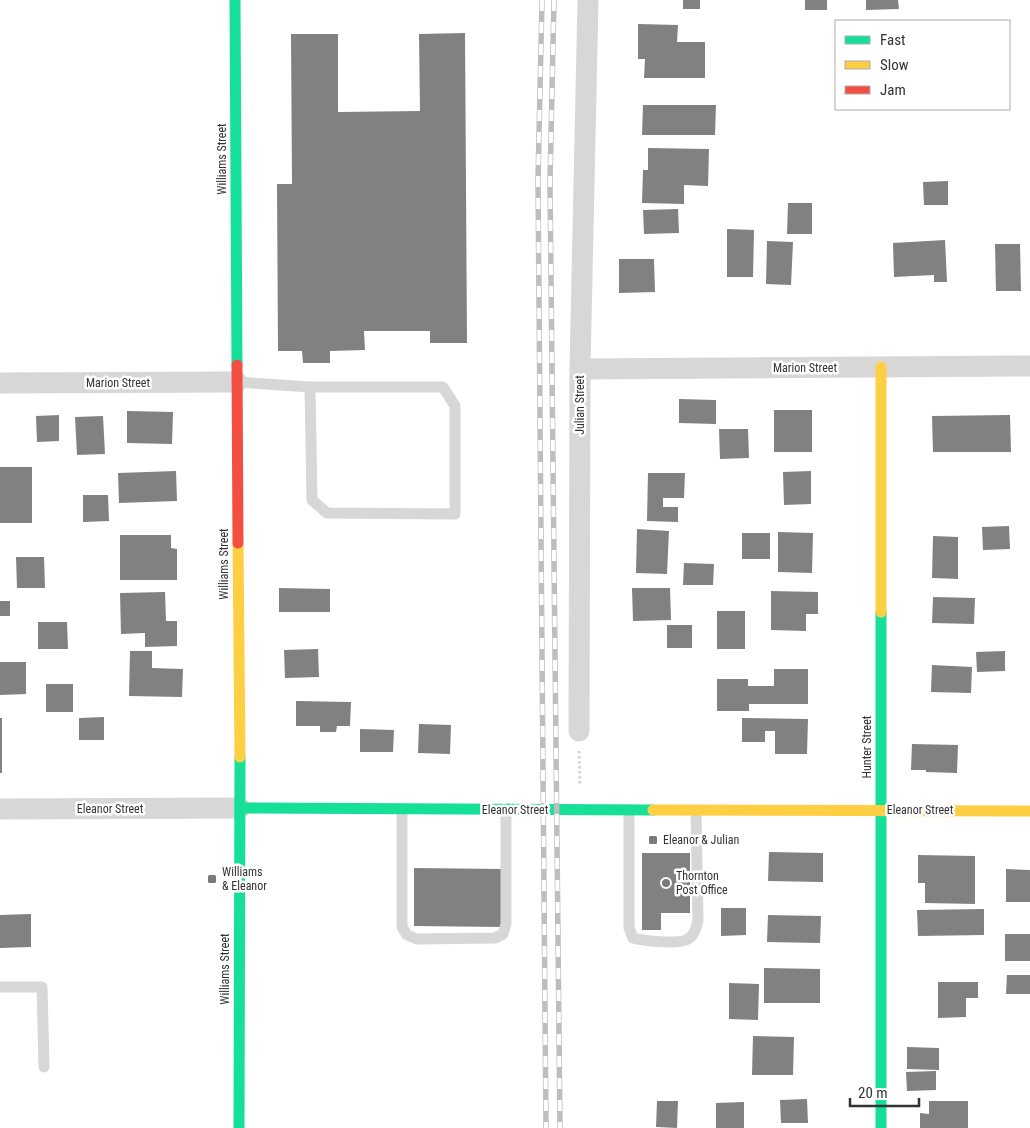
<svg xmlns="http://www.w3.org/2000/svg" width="1030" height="1128" viewBox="0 0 1030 1128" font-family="'Roboto Condensed',sans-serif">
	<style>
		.building { fill: #818181 }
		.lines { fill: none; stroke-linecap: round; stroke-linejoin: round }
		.path { stroke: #d6d6d6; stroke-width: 3; stroke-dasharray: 2.5 2.5; stroke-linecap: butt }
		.lane { stroke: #d7d7d7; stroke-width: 11 }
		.street { stroke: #d7d7d7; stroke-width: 21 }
		.fast { stroke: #16e098; stroke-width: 11 }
		.slow { stroke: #ffcf43; stroke-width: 11 }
		.jam { stroke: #f24e42; stroke-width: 11 }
		.rail-casing { stroke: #bebebe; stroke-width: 5.5 }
		.rail { stroke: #fff; stroke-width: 4; stroke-dasharray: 11; stroke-linecap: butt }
		.poi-dot { fill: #7a7a7a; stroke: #fff; stroke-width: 2 }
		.labels { text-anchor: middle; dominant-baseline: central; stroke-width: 5; stroke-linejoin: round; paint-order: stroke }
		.street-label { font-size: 12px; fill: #333; stroke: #fff }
		.poi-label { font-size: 12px; fill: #333; stroke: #fff; text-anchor: start }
	</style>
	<rect width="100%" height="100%" fill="#fff"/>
	<g class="building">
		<rect x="683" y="0" width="17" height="9"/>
		<rect x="805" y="0" width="22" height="10"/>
		<path d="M866 0H898L899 9 866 10Z"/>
		<path d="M638 24 678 25 677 42H705V78H644L645 59H638Z"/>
		<path d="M465 33 467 343H430V331H364L365 350 330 351V363H303L302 351H278L277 184H292L291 34H338V112L420 111 419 34Z"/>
		<path d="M643 105H716L715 135H642Z"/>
		<path d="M648 148 709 149 708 186 684 185V204L642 203 643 170H648Z"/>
		<path d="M948 181V205H924L923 182Z"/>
		<path d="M788 203H812V234H787Z"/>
		<path d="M678 209 679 233 644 234 643 210Z"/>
		<path d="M727 229 754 230 753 277H727Z"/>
		<path d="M945 240 947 282H934V275L894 277 893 243Z"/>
		<path d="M767 241 793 242 791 285 766 284Z"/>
		<path d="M995 244H1020L1021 291H996Z"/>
		<path d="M619 259H654L655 292 619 293Z"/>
		<path d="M679 399 716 400V424L679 423Z"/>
		<rect x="774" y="410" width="38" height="42"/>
		<path d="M127 411 173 412 172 444 127 443Z"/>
		<path d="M59 415V441L37 442 36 416Z"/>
		<path d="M1010 415 1011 452H933L932 416Z"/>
		<path d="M103 416 105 454 77 455 75 417Z"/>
		<path d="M719 429H748L749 458 720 459Z"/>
		<rect x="0" y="467" width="32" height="56"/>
		<path d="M176 471 177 501 119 503 118 473Z"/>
		<path d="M811 471V504L784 505 783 472Z"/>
		<path d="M648 473H685L684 498H663V507H678V522L647 521Z"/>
		<path d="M83 495H108L109 521 83 522Z"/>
		<path d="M1009 526 1010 549 983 550 982 527Z"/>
		<path d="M637 529 669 531 667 574 636 573Z"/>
		<path d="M778 532 813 533 812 573 778 572Z"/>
		<rect x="742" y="533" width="28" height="26"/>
		<path d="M120 535H171V548L177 549V580H120Z"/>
		<path d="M933 536 958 537V579L932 578Z"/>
		<path d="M16 557H44L45 588H17Z"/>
		<path d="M684 563 714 564 713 585H683Z"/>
		<path d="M279 588 330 589V612H279Z"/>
		<path d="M632 588H670L671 620 633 621Z"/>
		<path d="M771 591 818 592V614H806V631L771 630Z"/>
		<path d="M165 592 166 621H177V646L145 647V633L121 634 120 593Z"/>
		<path d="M933 597 975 598 974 624 932 623Z"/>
		<rect x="0" y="601" width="10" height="15"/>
		<rect x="717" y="611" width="28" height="38"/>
		<path d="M38 622H67L68 649H38Z"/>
		<rect x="667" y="625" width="25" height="23"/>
		<path d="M318 649 319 677 285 678 284 650Z"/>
		<path d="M130 651H152V668L183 669 182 697 129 696Z"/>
		<path d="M1005 651V671L977 672 976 652Z"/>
		<path d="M0 662H26V694L0 695Z"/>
		<path d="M932 665 972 667 971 693 931 692Z"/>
		<path d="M774 669H808V704H749V711H717V679H748V686H774Z"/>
		<rect x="46" y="684" width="27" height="28"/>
		<path d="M296 701 351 702 350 726H337L336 732H320V726H296Z"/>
		<path d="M104 717V740H79V718Z"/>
		<rect x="0" y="718" width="2" height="55"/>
		<path d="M742 718 808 719 807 754H775V731H765V742H742Z"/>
		<path d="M419 724 451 725 450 754 418 753Z"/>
		<path d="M360 729 394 730 393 752H360Z"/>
		<path d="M912 744 958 745 957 773 926 772V770H911Z"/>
		<path d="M769 852 823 853V882L768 881Z"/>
		<path d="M642 853H690V913H661V930H642Z"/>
		<path d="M918 855 975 856V904L925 903V883H918Z"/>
		<path d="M414 868 502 869 501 927 414 926Z"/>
		<path d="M1006 869 1030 870V902H1006Z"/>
		<path d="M721 908H746V935L721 936Z"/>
		<path d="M984 909V935L918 936 917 910Z"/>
		<path d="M31 914V947L0 948V915Z"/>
		<path d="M768 915 821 916 820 943 767 942Z"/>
		<rect x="1005" y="934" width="25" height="27"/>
		<path d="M764 968 820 969V1003H764Z"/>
		<path d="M1007 975H1030V994H1006Z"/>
		<path d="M938 982H978V998H966V1017L938 1018Z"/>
		<path d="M729 983 759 984 758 1020 729 1019Z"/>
		<path d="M753 1036 794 1037 793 1075H752Z"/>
		<path d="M907 1047 939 1048V1070L907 1069Z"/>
		<path d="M936 1071V1090L907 1091 906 1072Z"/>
		<path d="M807 1099 808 1123H781L780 1100Z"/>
		<path d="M657 1101H678L677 1128 656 1127Z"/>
		<path d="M929 1101H968V1128H920V1113L929 1114Z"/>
		<path d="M744 1102V1128H716V1103Z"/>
	</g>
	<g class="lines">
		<path class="path" d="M579 751 580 785"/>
		<g class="lane">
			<path d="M237 382 310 387H443L455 406V514L327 513 312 500 310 387"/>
			<path d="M402 809V927L407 935 417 939 495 938 503 934 506 924V810"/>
			<path d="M629 810V928L633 938C643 941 676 944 686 940 694 937 696 928 698 921L696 810"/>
			<path d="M0 987H42L44 1067"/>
		</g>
		<g class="street">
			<path d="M580 369 1030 366"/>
			<path d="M0 383 237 382"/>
			<path d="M579 731 580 369 588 0"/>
			<path d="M0 809 240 808"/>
		</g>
		<g class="fast">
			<path d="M235 0 237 365"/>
			<path d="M881 612V1128"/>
			<path d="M240 808 653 810"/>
			<path d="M239 1128 240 757"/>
		</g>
		<g class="slow">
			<path d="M881 367V612"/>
			<path d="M238 543 240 757"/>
			<path d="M653 810 1030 811"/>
		</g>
		<path class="jam" d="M237 365 238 543"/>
		<g class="rail-casing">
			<g id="rail">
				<path d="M542 0 538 180 546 1128"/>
				<path d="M554 0 550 181 560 1128"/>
			</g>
		</g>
		<use href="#rail" class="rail"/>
	</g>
	<g class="poi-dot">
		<rect x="648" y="835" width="10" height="10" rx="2.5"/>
		<rect x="207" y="874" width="10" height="10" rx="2.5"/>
		<circle cx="666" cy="883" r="5"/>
	</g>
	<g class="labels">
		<g class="street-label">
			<text transform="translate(222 159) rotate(-90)">Williams Street</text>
			<text x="805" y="368">Marion Street</text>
			<text x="118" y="383">Marion Street</text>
			<text transform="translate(580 405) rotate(-90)">Julian Street</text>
			<text transform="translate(224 564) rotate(-90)">Williams Street</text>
			<text transform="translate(867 747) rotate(-90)">Hunter Street</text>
			<text x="110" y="809">Eleanor Street</text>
			<text x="515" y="810">Eleanor Street</text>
			<text x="920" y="810">Eleanor Street</text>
			<text transform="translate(225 969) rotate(-90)">Williams Street</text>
		</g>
		<g class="poi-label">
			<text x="663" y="840">Eleanor &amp; Julian</text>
			<text x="222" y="872">Williams<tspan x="222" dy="14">&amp; Eleanor</tspan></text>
			<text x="676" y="876">Thornton<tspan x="676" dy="14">Post Office</tspan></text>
		</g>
	</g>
	<rect x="835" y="20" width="175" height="90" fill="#ffffff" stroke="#adadad"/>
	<rect x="845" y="36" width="25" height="8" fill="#16e098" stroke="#adadad"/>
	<text x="880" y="45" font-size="15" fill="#333333">Fast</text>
	<rect x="845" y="61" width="25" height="8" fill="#ffcf43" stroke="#adadad"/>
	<text x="880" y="70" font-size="15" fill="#333333">Slow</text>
	<rect x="845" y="86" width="25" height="8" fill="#f24e42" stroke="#adadad"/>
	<text x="880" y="95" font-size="15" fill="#333333">Jam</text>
	<path d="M850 1098v8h69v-8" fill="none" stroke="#333333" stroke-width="2.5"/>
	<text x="858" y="1098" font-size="15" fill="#333333" stroke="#ffffff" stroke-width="4" paint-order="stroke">20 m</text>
</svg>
